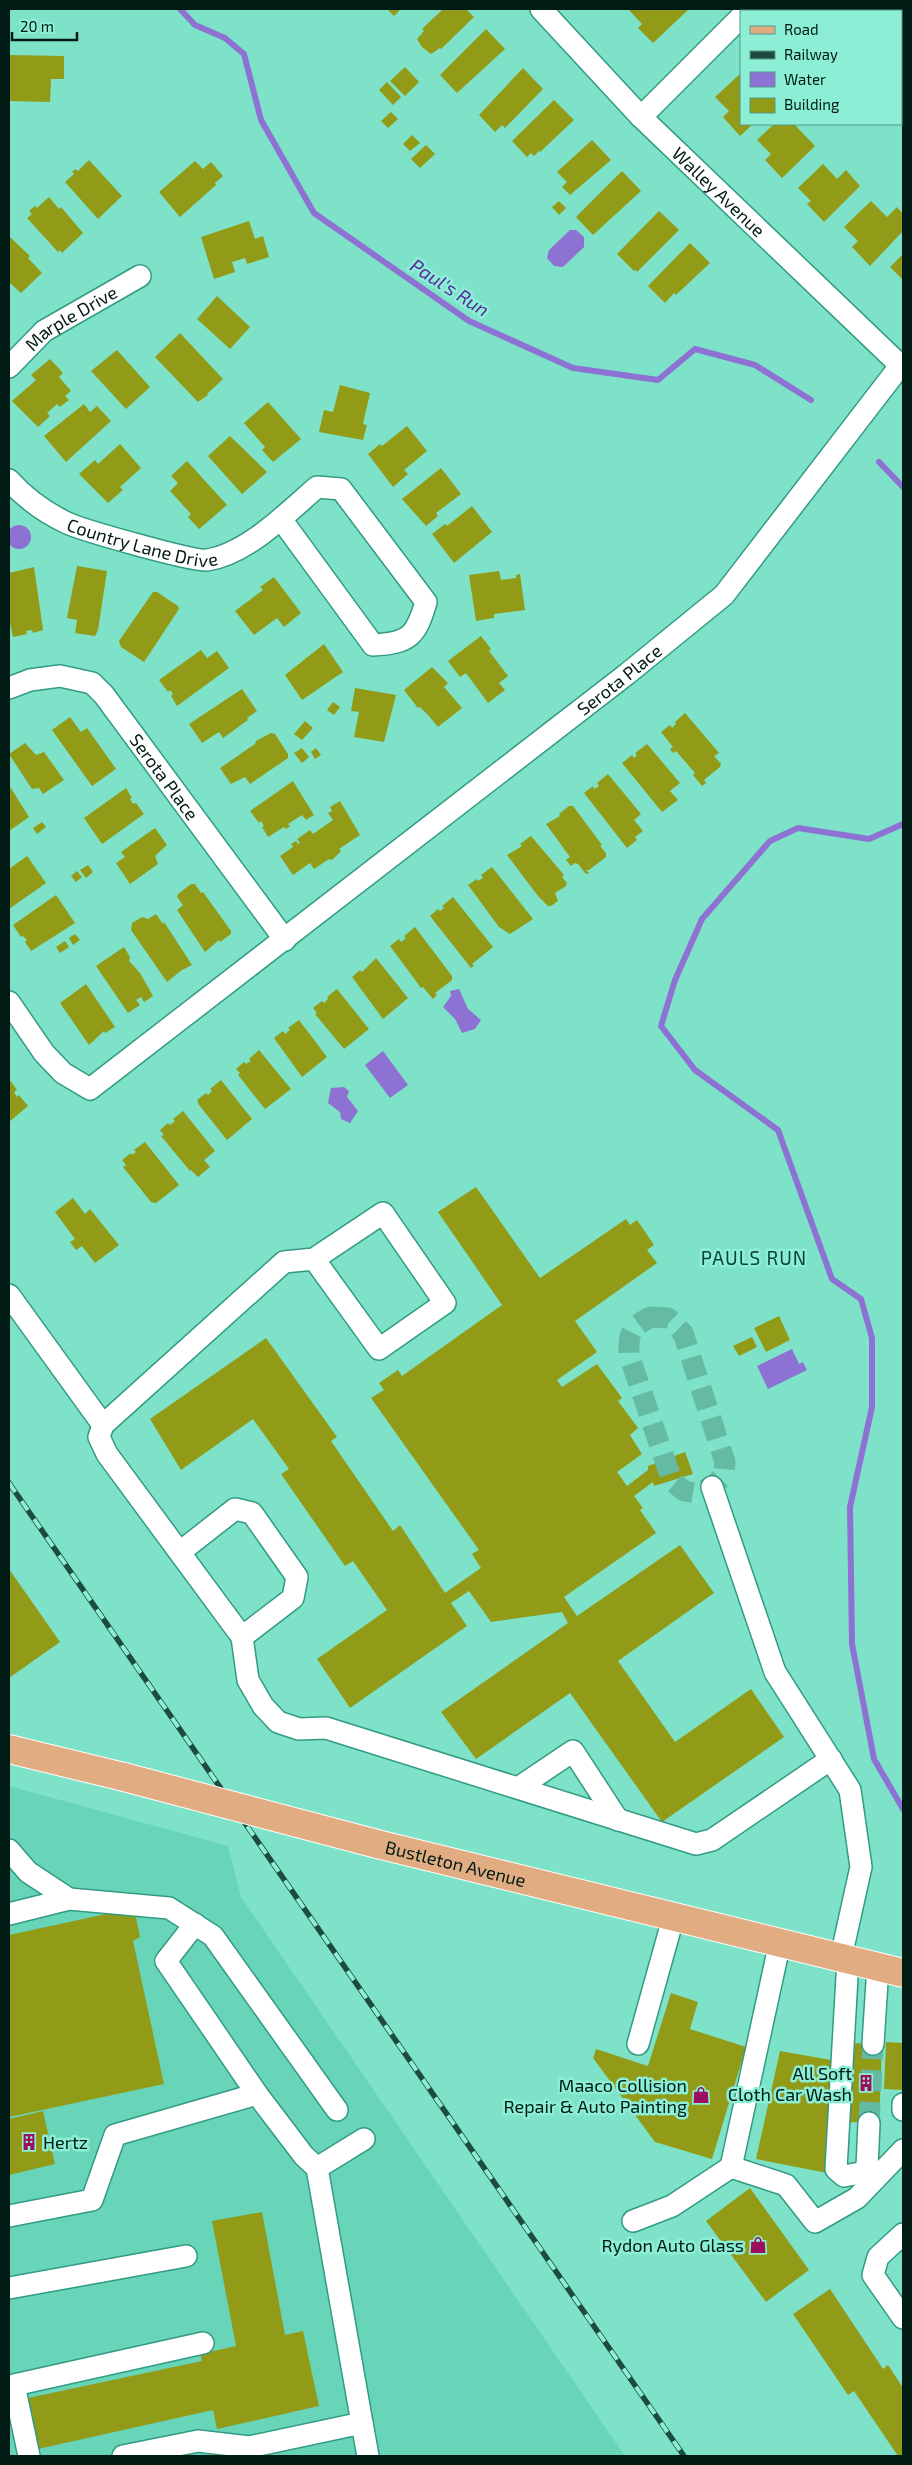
<svg xmlns="http://www.w3.org/2000/svg" width="912" height="2465" viewBox="0 0 912 2465" font-family="'Exo 2',sans-serif">
	<style>
		.built { fill: #68d5b9 }
		.water { fill: #8d72d3 }
		.lines { fill: none; stroke-linecap: round; stroke-linejoin: round }
		.stream { stroke: #8d72d3; stroke-width: 6 }
		.building { fill: #919b17 }
		.minor-tunnel { stroke: #65baa4; stroke-width: 21; stroke-dasharray: 21 11; stroke-linecap: butt }
		.minor-casing { stroke: #329b83; stroke-width: 24 }
		.major-casing { stroke: #fff; stroke-width: 30 }
		.minor { stroke: #fff; stroke-width: 21 }
		.major { stroke: #e1ac82; stroke-width: 28 }
		.rail-casing { stroke: #1e4b3f; stroke-width: 5.5 }
		.rail { stroke: #8cefd5; stroke-width: 4; stroke-dasharray: 11; stroke-linecap: butt }
		.major-bridge-casing { stroke: #fff; stroke-width: 30; stroke-linecap: butt }
		.major-bridge { stroke: #e1ac82; stroke-width: 28 }
		.labels { text-anchor: middle; dominant-baseline: central; stroke-width: 5; stroke-linejoin: round; paint-order: stroke }
		.street-label { font-size: 18px; fill: #001b14; stroke: #8cefd5 }
		.poi-label { font-size: 18px; fill: #001b14; stroke: #8cefd5; text-anchor: end }
		.water-label { font-size: 19px; font-style: italic; fill: #572c9e; stroke: #8cefd5 }
		.neighbourhood-label { font-size: 19px; letter-spacing: 1px; fill: #0a4438; stroke: #8cefd5 }
	</style>
	<rect width="100%" height="100%" fill="#7ee2c8"/>
	<path class="built" d="M9 1786 228 1846 241 1897 625 2456H9Z"/>
	<g class="water">
		<path d="M570 230H576L584 237V247L563 267 554 266 547 258 549 250Z"/>
		<circle cx="19" cy="537" r="12"/>
		<path d="M459 989 468 1009 481 1020 475 1029 462 1033 455 1019 443 1007 451 996 450 991Z"/>
		<path d="M383 1051 408 1085 390 1098 365 1065Z"/>
		<path d="M344 1087 349 1091 347 1097 358 1111 350 1123 341 1119 340 1112 328 1103 331 1088Z"/>
		<path d="M792 1349 799 1364 803 1362 807 1370 768 1389 757 1366Z"/>
	</g>
	<g class="lines">
		<g class="stream">
			<path d="M180 9 195 25 225 38 244 54 261 120 314 213 469 321 573 368 658 380 695 349 755 365 811 400"/>
			<path d="M879 462 903 487"/>
			<path d="M903 824 869 839 798 828 770 841 702 919 675 980 661 1026 695 1070 778 1130 832 1279 861 1299 872 1338V1407L850 1507 852 1644 874 1759 903 1809"/>
		</g>
	</g>
	<g class="building">
		<path d="M387 9H401L394 16Z"/>
		<path d="M443 9H466L474 17 441 49 440 48 431 54 422 47 417 39 424 31 422 29Z"/>
		<path d="M628 9H689L653 43 638 28 642 24Z"/>
		<path d="M840 9H870L867 11H838Z"/>
		<path d="M901 11 903 13V64L901 62Z"/>
		<path d="M486 29 505 49 457 93 440 75Z"/>
		<path d="M9 55 64 56V79H51L50 102 9 101Z"/>
		<path d="M405 67 419 82 405 96 390 81Z"/>
		<path d="M523 68 543 89 505 128 502 125 495 132 479 115Z"/>
		<path d="M741 73V124H753L740 136 723 117 729 111 715 97Z"/>
		<path d="M387 82 401 97 393 105 379 90Z"/>
		<path d="M554 100 574 120 540 152 539 151 534 156 531 153 527 157 512 141Z"/>
		<path d="M391 112 398 119 388 128 381 121Z"/>
		<path d="M774 124H794L815 146 782 178 765 160 771 154 757 140Z"/>
		<path d="M412 135 420 143 410 151 403 144Z"/>
		<path d="M592 140 611 160 570 195 562 187 567 182 557 172Z"/>
		<path d="M426 145 435 154 420 168 411 159Z"/>
		<path d="M89 160 122 196 98 219 65 182 74 174 72 172 75 169 78 171Z"/>
		<path d="M195 161 203 169 211 162 223 176 215 183 216 185 180 217 159 192Z"/>
		<path d="M823 164 837 179 846 170 860 186 824 222 807 204 811 201 798 188Z"/>
		<path d="M622 171 641 191 593 235 576 217Z"/>
		<path d="M49 197 59 209 61 207 83 233 62 253 60 250 58 252 27 218 32 214 29 211 35 206 37 208Z"/>
		<path d="M559 201 566 208 559 215 552 207Z"/>
		<path d="M871 201 887 217 897 207 903 214V231L870 266 852 247 858 241 844 227Z"/>
		<path d="M659 211 679 230 637 272 636 270 634 271 617 254Z"/>
		<path d="M249 221 255 239 263 236 269 257 247 264 245 258 232 262 235 272 214 279 201 237Z"/>
		<path d="M10 237 30 256 28 258 42 273 21 293 9 282Z"/>
		<path d="M690 243 710 263 676 295 674 293 665 303 648 286Z"/>
		<path d="M903 254V280L890 267Z"/>
		<path d="M217 296 250 327 230 349 197 319Z"/>
		<path d="M180 333 223 379 207 394 208 395 198 402 155 357Z"/>
		<path d="M117 350 150 387 126 409 91 371Z"/>
		<path d="M50 359 63 373 59 377 71 391 65 396 69 400 60 407 57 404 47 413 50 416 38 427 12 401 36 380 31 375Z"/>
		<path d="M340 385 370 393 363 424 367 425 363 440 319 432 324 410 333 412Z"/>
		<path d="M268 402 301 439 273 462 262 450 265 447 244 423Z"/>
		<path d="M84 404 90 412 97 406 111 421 66 462 44 436Z"/>
		<path d="M407 426 427 451 404 470 408 474 393 487 368 454 380 444 382 446Z"/>
		<path d="M230 436 267 472 242 494 208 456Z"/>
		<path d="M120 444 141 468 120 487 123 490 108 503 79 474 95 460 98 464Z"/>
		<path d="M187 461 227 505 199 529 188 517 191 514 170 491 178 483 171 476Z"/>
		<path d="M441 468 461 494 436 513 438 516 426 526 402 499Z"/>
		<path d="M472 506 492 532 454 563 432 534 445 524 447 526Z"/>
		<path d="M77 566 107 571 98 630 95 636 75 633 77 620 67 618Z"/>
		<path d="M34 567 43 630 33 633 32 630 26 631 27 634 13 637 9 618V573Z"/>
		<path d="M499 571 501 580 516 578V575L520 574 525 610 494 614V618L476 621 469 575Z"/>
		<path d="M274 577 301 613 284 627 277 618 254 635 235 611 263 590 260 587Z"/>
		<path d="M153 592H157L178 606 179 609 144 662 121 647 119 641Z"/>
		<path d="M481 636 491 649 489 651 508 676 499 683 505 690 488 703 466 673 460 677 448 661Z"/>
		<path d="M324 644 343 672 302 700 285 675Z"/>
		<path d="M201 650 207 658 217 651 229 668 177 706 171 696 173 694 170 690 168 692 159 680Z"/>
		<path d="M432 667 448 683 444 687 462 708 438 727 428 715 420 707 418 708 404 690Z"/>
		<path d="M355 688 396 695 384 742 354 737 359 712 351 711Z"/>
		<path d="M242 689 257 711 247 718 248 720 223 738 219 732 202 743 189 724Z"/>
		<path d="M333 702 340 707 334 715 327 710Z"/>
		<path d="M685 713 719 753 714 756 721 764 720 767 704 780 706 783 702 786 693 775 695 773 676 751 673 753 670 749 673 747 661 732 670 725 672 728 676 724 675 722Z"/>
		<path d="M70 717 81 732 87 728 116 769 92 786 52 730Z"/>
		<path d="M305 721 313 728 302 740 294 734Z"/>
		<path d="M271 733 275 734 288 754V758L250 784 245 777 231 784 220 768 255 744 256 741Z"/>
		<path d="M25 743 36 755 44 752 64 780 43 794 39 788 32 789 9 754Z"/>
		<path d="M647 744 680 783 670 791 678 800 662 812 622 763 632 755 634 758 637 755 635 753Z"/>
		<path d="M302 748 309 757 302 763 294 753Z"/>
		<path d="M316 748 321 755 315 759 311 752Z"/>
		<path d="M608 774 641 814 634 820 643 831 635 837 637 840 627 848 584 793 593 786 594 789 599 786 597 783Z"/>
		<path d="M293 781 314 815 306 820 302 815 288 824 290 826 286 829 284 827 268 837 262 827 264 826 261 821 259 823 250 811Z"/>
		<path d="M9 785 29 817 9 831Z"/>
		<path d="M126 788 132 798 130 799 133 804 136 803 144 814 102 844 84 818Z"/>
		<path d="M340 801 360 835 339 849 341 851 332 860 329 859 314 869 310 863 293 875 280 856 293 847 291 844 296 841 298 844 300 843 297 839 310 830 313 834 333 820 328 813 332 811 330 807Z"/>
		<path d="M569 806H573L602 845 600 846 606 853V857L589 870H586L589 873 586 874 578 864 575 863 571 866 566 860 570 857 546 824 560 816 559 814Z"/>
		<path d="M42 822 46 827 37 834 33 828Z"/>
		<path d="M155 828 167 845 155 856 158 864 130 884 116 863 125 857 121 852Z"/>
		<path d="M531 836 564 875 562 877 567 883 566 886 555 893 558 901 551 906H548L538 896 507 855 522 846 520 844Z"/>
		<path d="M27 856 46 883 9 909V869Z"/>
		<path d="M88 865 93 872 86 878 80 870Z"/>
		<path d="M492 867 533 919 510 934 499 927 468 885 477 879 478 881 483 878 481 875Z"/>
		<path d="M77 871 82 877 76 882 71 876Z"/>
		<path d="M191 884H195L201 893 203 892 231 931V934L220 942 219 940 205 952 177 910 183 905 177 897 178 894Z"/>
		<path d="M56 895 75 923 31 951 25 942 27 940 23 936 21 937 13 925Z"/>
		<path d="M453 897 493 947 472 964 474 966 471 968 430 916 438 909 440 911 444 908 442 906Z"/>
		<path d="M156 914 163 924 164 922 192 965 182 970 167 982 131 930 132 923 142 917 148 919Z"/>
		<path d="M415 927 452 976V980L435 993 437 995 433 999 423 987 421 988 390 946 399 939 401 942 406 938 404 936Z"/>
		<path d="M75 934 80 940 73 945 69 938Z"/>
		<path d="M65 941 69 947 60 953 56 947Z"/>
		<path d="M124 947 130 957 129 961 140 973 153 996 144 1002 141 997 136 1000 140 1005 128 1013 96 966Z"/>
		<path d="M376 958 408 998 383 1019 352 977 360 970 362 972Z"/>
		<path d="M86 984 115 1027 105 1033 104 1031 89 1045 60 1003Z"/>
		<path d="M337 989 369 1029 344 1049 315 1014 317 1013 313 1008 322 1001 324 1003 328 999 327 997Z"/>
		<path d="M299 1020 327 1057 302 1077 274 1038 283 1031 285 1034 290 1030 288 1028Z"/>
		<path d="M259 1050 291 1089 265 1109 238 1075 240 1073 236 1069 244 1062 246 1064 251 1061 249 1059Z"/>
		<path d="M9 1079 17 1090 14 1092 17 1097 19 1095 28 1106 9 1122Z"/>
		<path d="M221 1080 252 1119 227 1140 199 1105 197 1100 206 1093 208 1095 212 1091 210 1089Z"/>
		<path d="M183 1111 215 1151 204 1160 210 1167 198 1177 191 1170 190 1171 161 1136 164 1135 160 1130 168 1123 170 1125 175 1121 173 1119Z"/>
		<path d="M145 1142 179 1185 156 1203 151 1202 123 1167 126 1165 122 1160 131 1153 132 1155 136 1152 134 1150Z"/>
		<path d="M476 1187 540 1278 626 1219 630 1225 637 1220 654 1245 647 1250 657 1263 575 1321 597 1352 557 1380 562 1387 597 1364 622 1398 618 1401 638 1428 630 1435 642 1454 617 1472 627 1486 648 1470V1466L685 1452 693 1474 654 1486 653 1482 634 1496 643 1508 640 1510 656 1533 564 1597 577 1616 680 1545 714 1593 618 1661 675 1742 751 1689 784 1737 662 1822 570 1693 476 1759 441 1712 568 1623 562 1612 491 1622 469 1591 451 1603 467 1626 350 1708 317 1659 387 1610 353 1561 345 1566 281 1474 289 1469 253 1419 181 1470 150 1419 266 1338 337 1437 331 1441 393 1531 400 1525 445 1593 481 1568 472 1554 479 1550 371 1398 384 1390 379 1383 398 1370 402 1376 502 1305 438 1212Z"/>
		<path d="M73 1198 85 1214 90 1209 119 1245 95 1263 82 1246 76 1250 70 1242 75 1239 55 1212Z"/>
		<path d="M779 1316 790 1340 766 1352 754 1328Z"/>
		<path d="M752 1337 757 1347 739 1356 733 1346Z"/>
		<path d="M9 1569 60 1642 9 1678Z"/>
		<path d="M134 1908 140 1937 133 1941 164 2084 9 2117V1935Z"/>
		<path d="M671 1993 698 2002 690 2029 746 2047 712 2159 655 2142 593 2058 596 2049 648 2066Z"/>
		<path d="M886 2042 903 2043V2090L884 2089Z"/>
		<path d="M853 2043 882 2044 879 2123 849 2122Z"/>
		<path d="M780 2051 831 2060 827 2173 756 2159Z"/>
		<path d="M43 2111 55 2164 9 2175V2119Z"/>
		<path d="M750 2188 809 2270 766 2302 706 2221Z"/>
		<path d="M262 2212 285 2335 303 2331 319 2406 217 2429 213 2410 38 2449 28 2398 202 2361 200 2354 236 2346 212 2221Z"/>
		<path d="M830 2289 883 2369 888 2365 903 2388V2456H898L854 2391 848 2395 793 2314Z"/>
	</g>
	<g class="lines">
		<g class="minor-tunnel">
			<path d="M651 1317 668 1318 683 1333 725 1462 724 1475 712 1487 696 1493 684 1491 672 1481 629 1355C628 1332 631 1327 651 1317Z"/>
			<path d="M869 2123 873 2044"/>
		</g>
		<g class="minor-casing">
			<g id="minor">
				<path id="s1" d="M541 9 641 117 903 368"/>
				<path d="M641 117 741 17"/>
				<path id="s2" d="M9 367 44 331 140 276"/>
				<path id="s3" d="M9 480C24 497 46 513 67 523 82 530 194 562 207 560 247 554 287 513 317 487L341 489 426 602C416 636 410 643 373 645L281 519"/>
				<path id="s4" d="M9 688 30 680 60 676 92 683 104 695 285 940"/>
				<path id="s5" d="M9 1002 44 1053 63 1073 90 1089 627 674 724 595 900 366"/>
				<path d="M314 1259 379 1349 445 1303 383 1213 314 1259 284 1262 103 1425 99 1437 107 1454 242 1637 248 1680 263 1706 278 1722 299 1729 326 1728 696 1844 712 1840 831 1759"/>
				<path d="M9 1295 103 1425"/>
				<path d="M712 1487 775 1672 850 1790 861 1867 841 1957"/>
				<path d="M180 1552 235 1509 252 1513 297 1577 293 1598 242 1637"/>
				<path d="M518 1788 573 1751 618 1820"/>
				<path d="M9 1850 28 1872 69 1899"/>
				<path d="M9 1914 69 1899 169 1908 213 1936 337 2110"/>
				<path d="M195 1924 166 1961 257 2094 304 2156 317 2168 364 2139"/>
				<path d="M848 1959 836 2169 844 2176 860 2173 867 2168 869 2123"/>
				<path d="M638 2044 674 1915"/>
				<path d="M873 2044 878 1966"/>
				<path d="M903 2104V2110"/>
				<path d="M731 2167 786 2185 815 2222 857 2198 903 2150"/>
				<path d="M9 2216 92 2200 115 2135 257 2094"/>
				<path d="M633 2221 672 2206 731 2167 780 1942"/>
				<path d="M903 2234 878 2257 873 2275 903 2318"/>
				<path d="M9 2288 186 2256"/>
				<path d="M362 2423 368 2456"/>
				<path d="M29 2456 14 2385 203 2343"/>
				<path d="M123 2456 198 2441 249 2447 362 2423 317 2168"/>
			</g>
		</g>
		<g class="major-casing">
			<g id="major">
				<path d="M9 1749 124 1777"/>
				<path id="s6" d="M377 1844 903 1973"/>
			</g>
		</g>
		<use href="#minor" class="minor"/>
		<use href="#major" class="major"/>
		<g class="rail-casing">
			<path id="rail" d="M9 1483 684 2456"/>
		</g>
		<use href="#rail" class="rail"/>
		<g class="major-bridge-casing">
			<path id="major-bridge" d="M124 1777 377 1844"/>
		</g>
		<use href="#major-bridge" class="major-bridge"/>
	</g>
	<defs>
		<g id="building-bare" transform="scale(1.35)"><path d="M-4-6H4V6H1V3H-1V6H-4ZM-2.5-4.3h1.7v1.8h-1.7ZM.8-4.3h1.7v1.8H.8ZM-2.5-1h1.7V.8h-1.7ZM.8-1h1.7V.8H.8Z" fill="#9c0e5d" stroke="#8cefd5" stroke-width="2.5" paint-order="stroke"/></g>
		<g id="shop-bare" transform="scale(1.35)"><path d="M-5-2.5h2.3a2.7 3.5 0 0 1 5.4 0H5L5.5 6h-11ZM-1.5-2.5h3a1.5 2.3 0 0 0-3 0Z" fill="#9c0e5d" stroke="#8cefd5" stroke-width="2.5" paint-order="stroke"/></g>
	</defs>
	<g fill-rule="evenodd">
		<use href="#building-bare" x="866" y="2083"/>
		<use href="#shop-bare" x="701" y="2095"/>
		<use href="#building-bare" x="29" y="2142"/>
		<use href="#shop-bare" x="758" y="2245"/>
	</g>
	<g class="labels">
		<g class="street-label">
			<text stroke="none"><textPath href="#s1" startOffset="255">Walley Avenue</textPath></text>
			<text stroke="none"><textPath href="#s2" startOffset="80">Marple Drive</textPath></text>
			<text stroke="none"><textPath href="#s3" startOffset="151">Country Lane Drive</textPath></text>
			<text stroke="none"><textPath href="#s5" startOffset="790">Serota Place</textPath></text>
			<text stroke="none"><textPath href="#s4" startOffset="204">Serota Place</textPath></text>
			<text stroke="none"><textPath href="#s6" startOffset="81">Bustleton Avenue</textPath></text>
		</g>
		<g class="poi-label">
			<text x="852" y="2073">All Soft<tspan x="852" dy="21">Cloth Car Wash</tspan></text>
			<text x="687" y="2085">Maaco Collision<tspan x="687" dy="21">Repair &amp; Auto Painting</tspan></text>
			<text x="43" y="2142" text-anchor="start">Hertz</text>
			<text x="744" y="2245">Rydon Auto Glass</text>
		</g>
		<g class="water-label">
			<text transform="translate(450 287) rotate(33)">Paul's Run</text>
		</g>
		<g class="neighbourhood-label">
			<text x="754" y="1257">PAULS RUN</text>
		</g>
	</g>
	<rect width="912" height="2465" fill="none" stroke="#001b14" stroke-width="20"/>
	<rect x="740" y="10" width="162" height="115" fill="#8cefd5" stroke="#549a88"/>
	<rect x="750" y="26" width="25" height="8" fill="#e1ac82" stroke="#549a88"/>
	<text x="784" y="35" font-size="15" fill="#001b14">Road</text>
	<rect x="750" y="51" width="25" height="8" fill="#1e4b3f" stroke="#549a88"/>
	<text x="784" y="60" font-size="15" fill="#001b14">Railway</text>
	<rect x="750" y="72" width="25" height="15" fill="#8d72d3" stroke="#549a88"/>
	<text x="784" y="85" font-size="15" fill="#001b14">Water</text>
	<rect x="750" y="98" width="25" height="15" fill="#919b17" stroke="#549a88"/>
	<text x="784" y="110" font-size="15" fill="#001b14">Building</text>
	<path d="M12 32v8h65v-8" fill="none" stroke="#001b14" stroke-width="2.5"/>
	<text x="20" y="32" font-size="15" fill="#001b14" stroke="#8cefd5" stroke-width="4" paint-order="stroke">20 m</text>
</svg>
